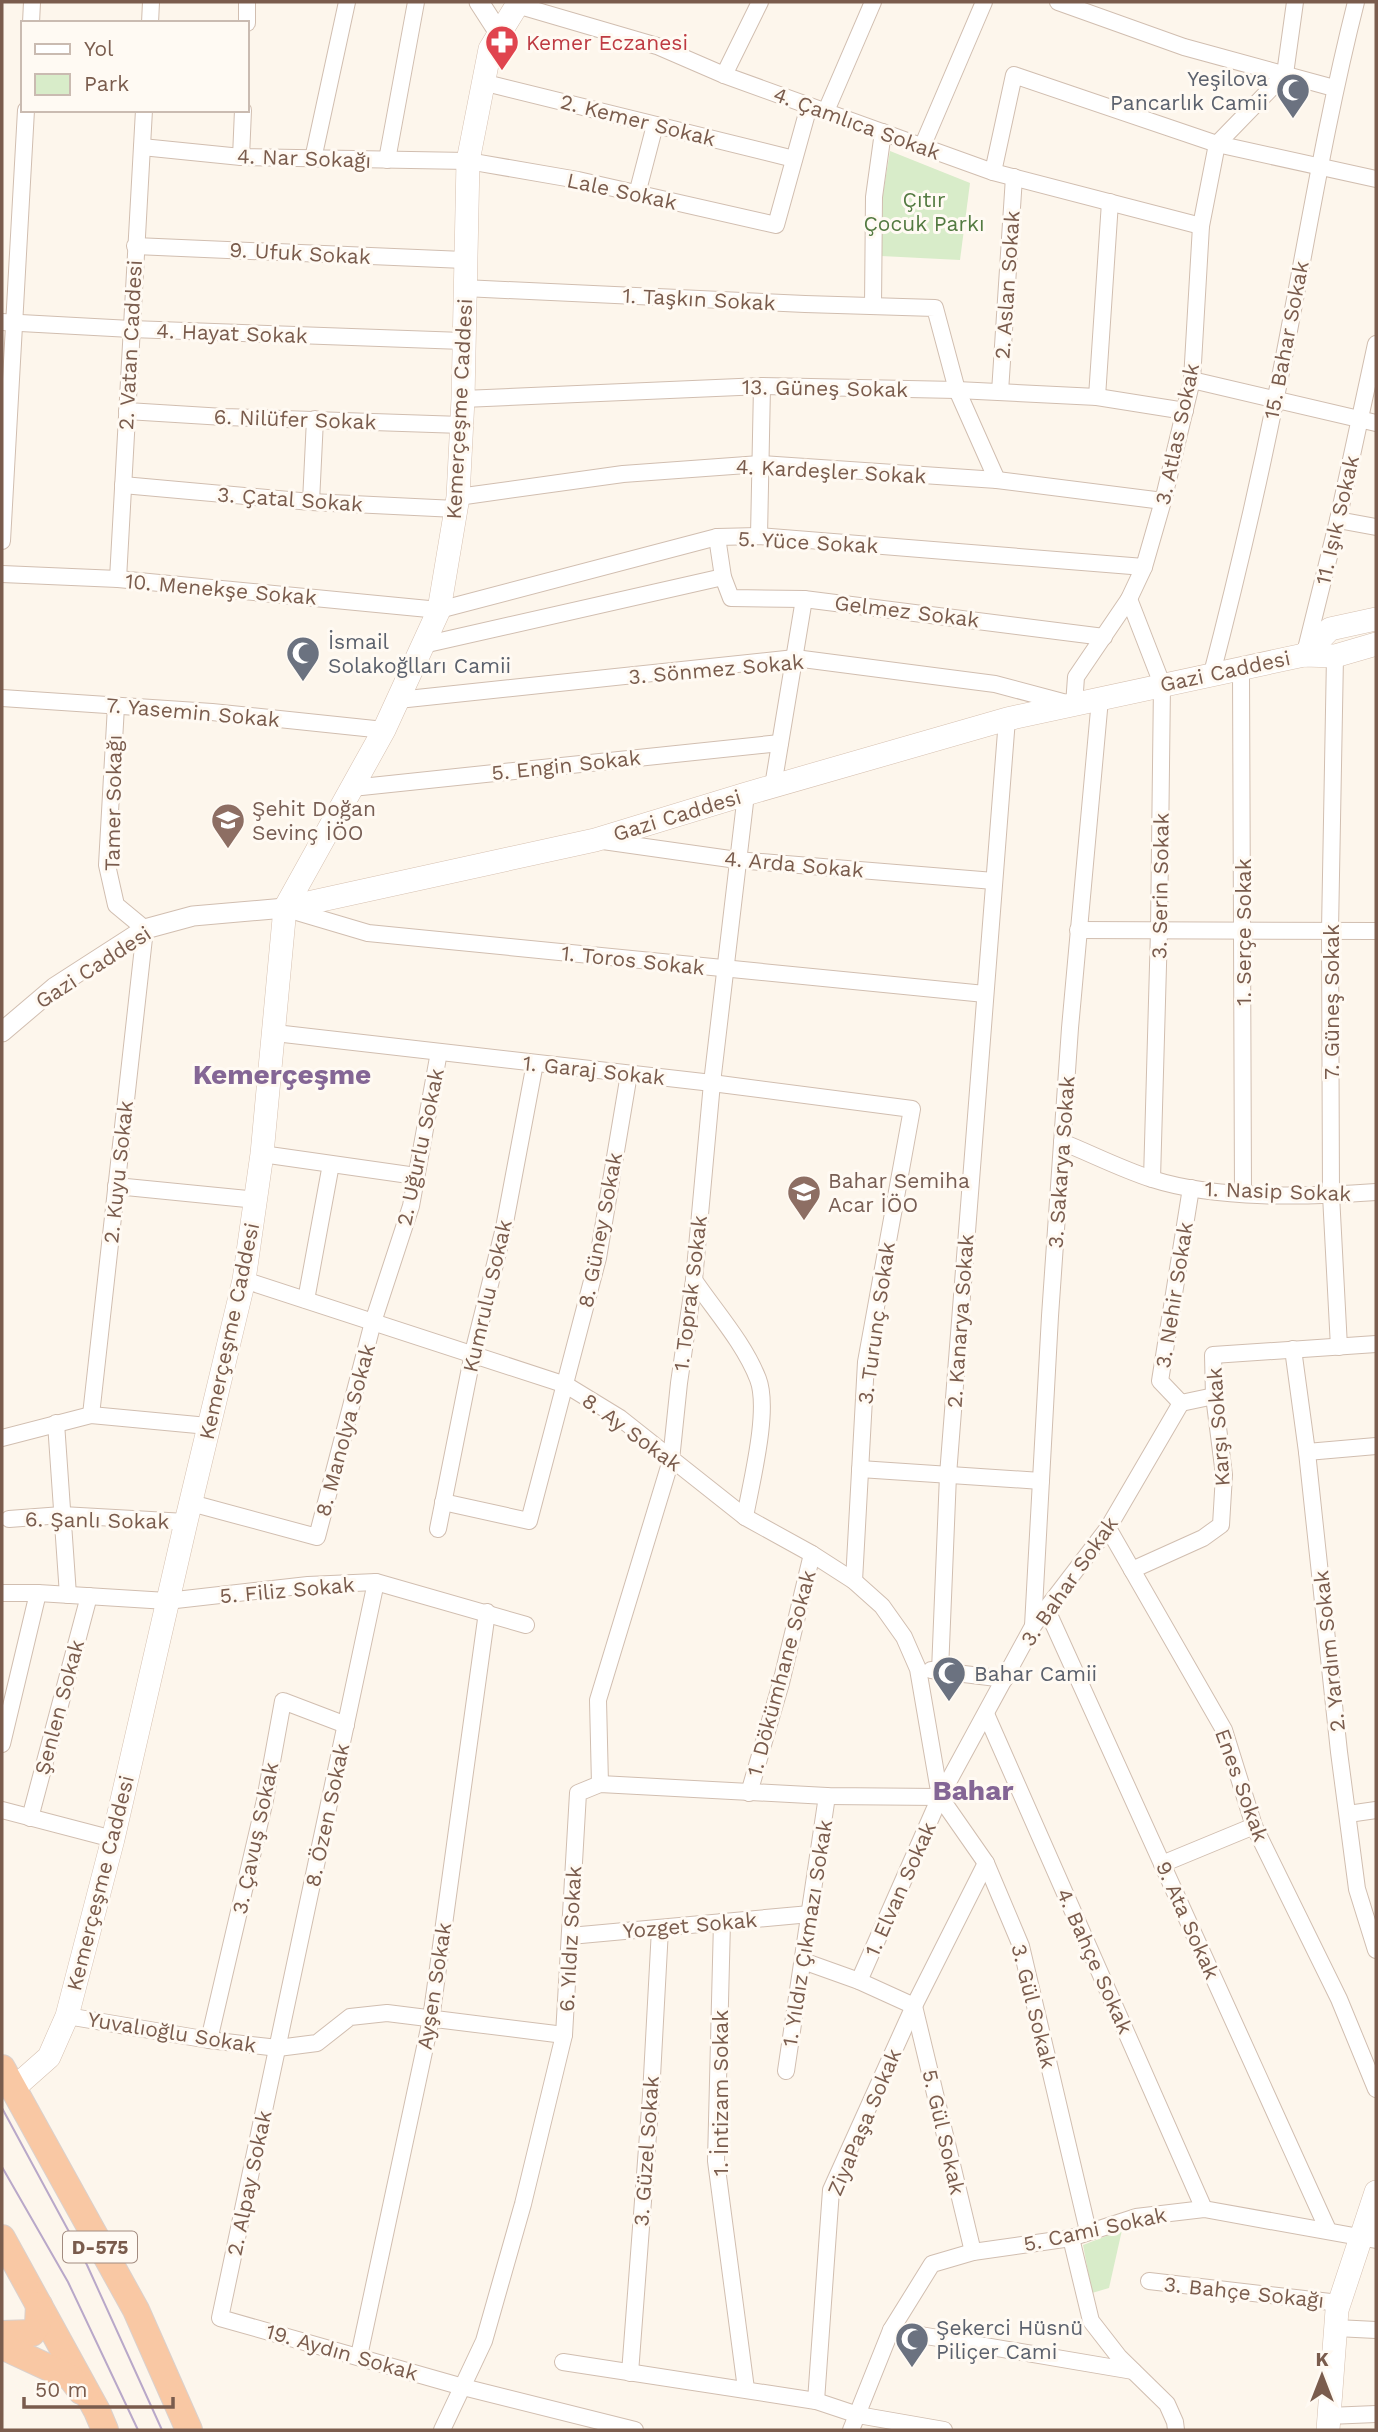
<svg xmlns="http://www.w3.org/2000/svg" width="1378" height="2432" viewBox="0 0 1378 2432" font-family="'Work Sans',sans-serif">
	<style>
		.green { fill: #d8ecc9 }
		.lines { fill: none; stroke-linecap: round; stroke-linejoin: round }
		.minor-casing { stroke: #d1beb0; stroke-width: 18 }
		.tertiary-casing { stroke: #d1beb0; stroke-width: 21 }
		.secondary-casing { stroke: #d6c0b0; stroke-width: 24 }
		.trunk-casing { stroke: #dad1cd; stroke-width: 28 }
		.minor { stroke: #fff; stroke-width: 16 }
		.tertiary { stroke: #fff; stroke-width: 19 }
		.secondary { stroke: #fff; stroke-width: 23 }
		.trunk { stroke: #f9c8a4; stroke-width: 26 }
		.tram { stroke: #b9a8c9; stroke-width: 2 }
		.labels { text-anchor: middle; dominant-baseline: central; stroke-width: 6; stroke-linejoin: round; paint-order: stroke }
		.shield { fill: #fffaf3; stroke: #a28b7f; stroke-width: 2 }
		.shield-label { font-size: 19px; font-weight: bold; fill: #7a5c4d }
		.health-label { font-size: 21px; fill: #be3a42; stroke: #fffaf3; text-anchor: start }
		.worship-label { font-size: 21px; fill: #5b616d; stroke: #fffaf3; text-anchor: start }
		.street-label { font-size: 21px; fill: #7a5c4d; stroke: #fffaf3 }
		.park-label { font-size: 21px; fill: #537a41; stroke: #fffaf3 }
		.education-label { font-size: 21px; fill: #785e54; stroke: #fffaf3; text-anchor: start }
		.district-label { font-size: 28px; font-weight: bold; fill: #846695; stroke: #fffaf3 }
	</style>
	<rect width="100%" height="100%" fill="#fdf6ec"/>
	<g class="green">
		<path d="M890 151 970 183 960 260 881 256 882 200Z"/>
		<path d="M1122 2230 1109 2288 1092 2293 1083 2245Z"/>
	</g>
	<g class="lines">
		<g class="minor-casing">
			<g id="minor">
				<path d="M1058 2 1184 47 1334 88"/>
				<path d="M517 5 657 46 724 75 993 172 1201 226"/>
				<path d="M31 23 32 2"/>
				<path d="M150 23 151 2"/>
				<path d="M247 23V2"/>
				<path d="M724 75 760 2"/>
				<path d="M482 82 794 159"/>
				<path d="M826 111 873 2"/>
				<path d="M142 147 241 157 468 161 578 180 776 225 809 106"/>
				<path d="M922 147 984 2"/>
				<path d="M241 157 243 110"/>
				<path d="M313 159 347 2"/>
				<path d="M387 160 416 2"/>
				<path d="M993 172 1014 75 1217 144 1376 179"/>
				<path d="M637 194 655 125"/>
				<path d="M135 246 464 260"/>
				<path d="M464 288 805 304 935 308 957 390 997 480"/>
				<path d="M873 306 874 197 883 132"/>
				<path d="M2 322 131 329 463 341"/>
				<path d="M1192 380 1376 423"/>
				<path d="M1000 392 1014 177"/>
				<path d="M1097 397 1110 202"/>
				<path d="M463 399 762 386 957 390 1097 397 1185 411"/>
				<path d="M127 411 224 417 462 425"/>
				<path d="M123 485 311 502 456 509"/>
				<path d="M458 497 623 474 760 464 997 480 1163 501"/>
				<path d="M311 502 315 419"/>
				<path d="M1338 520 1376 527"/>
				<path d="M759 536 762 386"/>
				<path d="M717 537 723 577 731 598 804 599 1104 637"/>
				<path d="M2 541 26 110"/>
				<path d="M2 574 118 579 439 610 717 537 759 536 1144 567"/>
				<path d="M118 579 144 110"/>
				<path d="M1129 599 1162 684 1159 930 1152 1179"/>
				<path d="M423 645 723 577"/>
				<path d="M1305 653 1338 520 1376 344"/>
				<path d="M1335 656 1330 930 1331 1195 1339 1347"/>
				<path d="M1241 670 1243 1193"/>
				<path d="M1211 677C1235 585 1257 491 1276 397 1303 265 1323 132 1356 2"/>
				<path d="M2 698 212 712 384 730"/>
				<path d="M398 700 795 658 995 684 1074 705 1076 677 1129 599 1144 567 1163 501 1192 380 1201 226 1217 144 1285 74 1295 2"/>
				<path d="M773 786 804 599"/>
				<path d="M352 788 780 743"/>
				<path d="M603 841 737 860 994 881"/>
				<path d="M287 909 368 933 985 994"/>
				<path d="M1078 930 1376 931"/>
				<path d="M275 1033 712 1083 912 1109 866 1362 854 1581"/>
				<path d="M1062 1142C1092 1154 1121 1169 1152 1179 1217 1200 1308 1197 1376 1192"/>
				<path d="M262 1154 416 1176"/>
				<path d="M116 1186 257 1200"/>
				<path d="M1191 1188 1160 1381 1181 1403 1214 1396"/>
				<path d="M244 1280 566 1385 620 1418 745 1517 812 1554 854 1581 882 1606 904 1637 918 1669 940 1797 986 1863 1021 1946 1088 2231"/>
				<path d="M694 1280C715 1311 744 1343 758 1379 770 1410 751 1483 745 1517"/>
				<path d="M306 1300 331 1164"/>
				<path d="M1293 1349 1307 1452 1339 1752 1357 1889 1376 1950"/>
				<path d="M91 1415 145 929 116 905 107 865 116 706"/>
				<path d="M56 1423 68 1595"/>
				<path d="M2 1438 91 1415 208 1426"/>
				<path d="M1307 1452 1376 1446"/>
				<path d="M860 1469 1041 1481"/>
				<path d="M443 1502 529 1521 598 1258 629 1074"/>
				<path d="M191 1503 317 1537 373 1322 411 1206 439 1052"/>
				<path d="M9 1519 62 1515 186 1522"/>
				<path d="M1108 1528 1224 1730 1254 1826 1339 1999 1376 2089"/>
				<path d="M438 1529 473 1353 504 1228 535 1063"/>
				<path d="M1132 1570 1203 1538 1221 1525 1224 1475 1214 1396 1213 1355 1376 1344"/>
				<path d="M376 1582 220 2318 463 2387 635 2430"/>
				<path d="M2 1593H38L167 1601 308 1585 376 1582 526 1625"/>
				<path d="M1047 1610 1328 2230"/>
				<path d="M1033 1626 1050 1316 1070 1028 1100 699"/>
				<path d="M931 1670 1005 1679"/>
				<path d="M940 1671 948 1475 1007 719"/>
				<path d="M986 1714 1204 2209"/>
				<path d="M2 1744 38 1593"/>
				<path d="M600 1784 598 1700 671 1460 679 1383 694 1280 712 1083 746 794"/>
				<path d="M749 1793 781 1683 812 1554"/>
				<path d="M2 1810 113 1839"/>
				<path d="M1348 1814 1376 1810"/>
				<path d="M30 1818 89 1596"/>
				<path d="M1162 1864 1254 1826"/>
				<path d="M722 1922 716 2161 746 2389"/>
				<path d="M570 1936 810 1914"/>
				<path d="M803 1961 859 1981 914 2006 973 2252"/>
				<path d="M859 1981 940 1797 1033 1626 1108 1528 1181 1403"/>
				<path d="M67 2016 209 2040 278 2048 317 2043 350 2017 387 2013 564 2035"/>
				<path d="M209 2040 265 1800 283 1701 346 1725"/>
				<path d="M786 2071 827 1796"/>
				<path d="M1071 2238 1091 2321 1119 2357 1167 2404 1175 2422 1176 2430"/>
				<path d="M1149 2281 1339 2303"/>
				<path d="M1336 2328 1376 2330"/>
				<path d="M891 2330 1133 2371"/>
				<path d="M359 2356 431 2019 487 1612"/>
				<path d="M563 2362 816 2401 858 2415 944 2430"/>
				<path d="M630 2373 651 2095 660 1929"/>
				<path d="M816 2401 831 2190 914 2006 986 1863"/>
				<path d="M1328 2416 1376 2414"/>
				<path d="M442 2430 484 2341 523 2204 564 2035 578 1793 600 1784 827 1796 940 1797"/>
				<path d="M851 2430 891 2330 932 2264 973 2252 1071 2238 1136 2217 1204 2209 1376 2240"/>
			</g>
		</g>
		<g class="tertiary-casing">
			<g id="tertiary">
				<path d="M479 2 499 33"/>
				<path d="M2 1032 55 987 145 929 193 916 285 908"/>
			</g>
		</g>
		<g class="secondary-casing">
			<g id="secondary">
				<path d="M1304 655 1330 629 1376 619"/>
				<path d="M285 908 595 840 746 794 1007 719 1304 655 1335 656 1376 644"/>
				<path d="M14 2088 49 2057 67 2016 113 1839 186 1522 244 1280 262 1154 285 908 384 730 439 610 458 497 463 399 468 161 490 49 519 2"/>
				<path d="M1328 2430 1337 2310 1376 2192"/>
			</g>
		</g>
		<g class="trunk-casing">
			<g id="trunk">
				<path d="M2 2068 136 2310 189 2430"/>
				<path d="M2 2238 97 2411 105 2430"/>
				<path d="M2 2334 32 2333 38 2324 39 2305"/>
				<path d="M2 2346 71 2378 81 2391"/>
			</g>
		</g>
		<use href="#minor" class="minor"/>
		<use href="#tertiary" class="tertiary"/>
		<use href="#secondary" class="secondary"/>
		<use href="#trunk" class="trunk"/>
		<g class="tram">
			<path d="M2 2108 87 2265 162 2430"/>
			<path d="M2 2167 68 2282 138 2430"/>
		</g>
	</g>
	<defs>
		<g id="pharmacy-pin" transform="scale(1.75)"><path d="M0 17L-7.5 6A9.5 9.5 0 1 1 7.5 6Z" fill="#e0444e" stroke="#fffaf3"/><path d="M-2-6h4v4h4v4h-4v4h-4v-4h-4v-4h4Z" fill="#fff"/></g>
		<g id="mosque-pin" transform="scale(1.75)"><path d="M0 17L-7.5 6A9.5 9.5 0 1 1 7.5 6Z" fill="#6b7280" stroke="#fffaf3"/><path d="M3.5-4.9A6 6 0 1 0 3.5 4.9A5 5 0 1 1 3.5-4.9Z" fill="#fff"/></g>
		<g id="school-pin" transform="scale(1.75)"><path d="M0 17L-7.5 6A9.5 9.5 0 1 1 7.5 6Z" fill="#8d6e63" stroke="#fffaf3"/><path d="M0-5L7-2L0 1L-7-2ZM-4 1L0 2.5L4 1V4Q0 6-4 4Z" fill="#fff"/></g>
	</defs>
	<g fill-rule="evenodd">
		<use href="#pharmacy-pin" x="502" y="42"/>
		<use href="#mosque-pin" x="1293" y="90"/>
		<use href="#mosque-pin" x="303" y="653"/>
		<use href="#school-pin" x="228" y="820"/>
		<use href="#school-pin" x="804" y="1192"/>
		<use href="#mosque-pin" x="949" y="1673"/>
		<use href="#mosque-pin" x="912" y="2339"/>
	</g>
	<g class="labels">
		<rect class="shield" x="63" y="2231.5" width="74" height="31" rx="5"/>
		<g class="shield-label">
			<text x="100" y="2247">D-575</text>
		</g>
		<g class="health-label">
			<text x="526" y="42">Kemer Eczanesi</text>
		</g>
		<g class="worship-label">
			<text x="1268" y="78" text-anchor="end">Yeşilova<tspan x="1268" dy="24">Pancarlık Camii</tspan></text>
			<text x="328" y="641">İsmail<tspan x="328" dy="24">Solakoğlları Camii</tspan></text>
			<text x="974" y="1673">Bahar Camii</text>
			<text x="936" y="2327">Şekerci Hüsnü<tspan x="936" dy="24">Piliçer Cami</tspan></text>
		</g>
		<g class="street-label">
			<text transform="translate(638 120) rotate(14)">2. Kemer Sokak</text>
			<text transform="translate(857 123) rotate(20)">4. Çamlıca Sokak</text>
			<text transform="translate(304 158) rotate(2)">4. Nar Sokağı</text>
			<text transform="translate(622 191) rotate(12)">Lale Sokak</text>
			<text transform="translate(300 253) rotate(3)">9. Ufuk Sokak</text>
			<text transform="translate(1007 285) rotate(-86)">2. Aslan Sokak</text>
			<text transform="translate(699 299) rotate(3)">1. Taşkın Sokak</text>
			<text transform="translate(232 333) rotate(2)">4. Hayat Sokak</text>
			<text transform="translate(1286 340) rotate(-79)">15. Bahar Sokak</text>
			<text transform="translate(130 345) rotate(-87)">2. Vatan Caddesi</text>
			<text transform="translate(825 388) rotate(1)">13. Güneş Sokak</text>
			<text transform="translate(459 409) rotate(-87)">Kemerçeşme Caddesi</text>
			<text transform="translate(295 419) rotate(2)">6. Nilüfer Sokak</text>
			<text transform="translate(1177 434) rotate(-78)">3. Atlas Sokak</text>
			<text transform="translate(831 471) rotate(3)">4. Kardeşler Sokak</text>
			<text transform="translate(290 499) rotate(4)">3. Çatal Sokak</text>
			<text transform="translate(1337 520) rotate(-77)">11. Işık Sokak</text>
			<text transform="translate(808 542) rotate(3)">5. Yüce Sokak</text>
			<text transform="translate(221 589) rotate(5)">10. Menekşe Sokak</text>
			<text transform="translate(907 611) rotate(7)">Gelmez Sokak</text>
			<text transform="translate(716 669) rotate(-5)">3. Sönmez Sokak</text>
			<text transform="translate(1225 671) rotate(-12)">Gazi Caddesi</text>
			<text transform="translate(193 712) rotate(5)">7. Yasemin Sokak</text>
			<text transform="translate(566 765) rotate(-6)">5. Engin Sokak</text>
			<text transform="translate(113 803) rotate(-89)">Tamer Sokağı</text>
			<text transform="translate(677 815) rotate(-17)">Gazi Caddesi</text>
			<text transform="translate(794 864) rotate(5)">4. Arda Sokak</text>
			<text transform="translate(1160 886) rotate(-89)">3. Serin Sokak</text>
			<text transform="translate(1243 932) rotate(-90)">1. Serçe Sokak</text>
			<text transform="translate(633 960) rotate(6)">1. Toros Sokak</text>
			<text transform="translate(93 967) rotate(-33)">Gazi Caddesi</text>
			<text transform="translate(1331 1002) rotate(-90)">7. Güneş Sokak</text>
			<text transform="translate(594 1070) rotate(6)">1. Garaj Sokak</text>
			<text transform="translate(420 1147) rotate(-78)">2. Uğurlu Sokak</text>
			<text transform="translate(1061 1162) rotate(-86)">3. Sakarya Sokak</text>
			<text transform="translate(118 1172) rotate(-84)">2. Kuyu Sokak</text>
			<text transform="translate(1278 1191) rotate(2)">1. Nasip Sokak</text>
			<text transform="translate(600 1230) rotate(-79)">8. Güney Sokak</text>
			<text transform="translate(690 1293) rotate(-83)">1. Toprak Sokak</text>
			<text transform="translate(1174 1295) rotate(-81)">3. Nehir Sokak</text>
			<text transform="translate(487 1296) rotate(-77)">Kumrulu Sokak</text>
			<text transform="translate(960 1321) rotate(-86)">2. Kanarya Sokak</text>
			<text transform="translate(876 1323) rotate(-82)">3. Turunç Sokak</text>
			<text transform="translate(229 1331) rotate(-78)">Kemerçeşme Caddesi</text>
			<text transform="translate(1218 1427) rotate(-94)">Karşı Sokak</text>
			<text transform="translate(345 1430) rotate(-75)">8. Manolya Sokak</text>
			<text transform="translate(632 1432) rotate(36)">8. Ay Sokak</text>
			<text transform="translate(97 1520) rotate(1)">6. Şanlı Sokak</text>
			<text transform="translate(1069 1581) rotate(-55)">3. Bahar Sokak</text>
			<text transform="translate(287 1590) rotate(-5)">5. Filiz Sokak</text>
			<text transform="translate(1329 1651) rotate(-96)">2. Yardım Sokak</text>
			<text transform="translate(781 1673) rotate(-75)">1. Dökümhane Sokak</text>
			<text transform="translate(59 1707) rotate(-75)">Şenlen Sokak</text>
			<text transform="translate(1242 1785) rotate(70)">Enes Sokak</text>
			<text transform="translate(327 1815) rotate(-78)">8. Özen Sokak</text>
			<text transform="translate(255 1838) rotate(-78)">3. Çavuş Sokak</text>
			<text transform="translate(100 1883) rotate(-76)">Kemerçeşme Caddesi</text>
			<text transform="translate(900 1889) rotate(-66)">1. Elvan Sokak</text>
			<text transform="translate(1188 1920) rotate(66)">9. Ata Sokak</text>
			<text transform="translate(690 1925) rotate(-5)">Yozget Sokak</text>
			<text transform="translate(807 1933) rotate(-81)">1. Yıldız Çıkmazı Sokak</text>
			<text transform="translate(570 1939) rotate(-87)">6. Yıldız Sokak</text>
			<text transform="translate(1095 1961) rotate(66)">4. Bahçe Sokak</text>
			<text transform="translate(434 1986) rotate(-81)">Ayşen Sokak</text>
			<text transform="translate(1034 2006) rotate(76)">3. Gül Sokak</text>
			<text transform="translate(172 2032) rotate(9)">Yuvalıoğlu Sokak</text>
			<text transform="translate(720 2093) rotate(-90)">1. İntizam Sokak</text>
			<text transform="translate(864 2122) rotate(-67)">ZiyaPaşa Sokak</text>
			<text transform="translate(944 2132) rotate(77)">5. Gül Sokak</text>
			<text transform="translate(646 2151) rotate(-86)">3. Güzel Sokak</text>
			<text transform="translate(249 2183) rotate(-78)">2. Alpay Sokak</text>
			<text transform="translate(1095 2229) rotate(-12)">5. Cami Sokak</text>
			<text transform="translate(1244 2292) rotate(6)">3. Bahçe Sokağı</text>
			<text transform="translate(342 2352) rotate(16)">19. Aydın Sokak</text>
		</g>
		<g class="park-label">
			<text x="924" y="199">Çıtır<tspan x="924" dy="24">Çocuk Parkı</tspan></text>
		</g>
		<g class="education-label">
			<text x="252" y="808">Şehit Doğan<tspan x="252" dy="24">Sevinç İÖO</tspan></text>
			<text x="828" y="1180">Bahar Semiha<tspan x="828" dy="24">Acar İÖO</tspan></text>
		</g>
		<g class="district-label">
			<text x="282" y="1074">Kemerçeşme</text>
			<text x="973" y="1790">Bahar</text>
		</g>
	</g>
	<rect width="1378" height="2432" fill="none" stroke="#7a5c4d" stroke-width="7"/>
	<rect x="21" y="21" width="228" height="91" fill="#fffaf3" stroke="#cabbb1" stroke-width="2"/>
	<rect x="35" y="44" width="35" height="10" fill="#ffffff" stroke="#cabbb1" stroke-width="2"/>
	<text x="84" y="56" font-size="21" fill="#7a5c4d">Yol</text>
	<rect x="35" y="74" width="35" height="21" fill="#d8ecc9" stroke="#cabbb1" stroke-width="2"/>
	<text x="84" y="91" font-size="21" fill="#7a5c4d">Park</text>
	<g transform="translate(1322 2376)" stroke="#fffaf3" stroke-width="5" paint-order="stroke">
	<path d="M0-5L12 26L0 18L-12 26Z" fill="#7a5c4d"/>
	<text y="-10" font-size="19" font-weight="bold" text-anchor="middle" fill="#7a5c4d">K</text>
	</g>
	<path d="M24 2397v10h149v-10" fill="none" stroke="#7a5c4d" stroke-width="3.5"/>
	<text x="35" y="2397" font-size="21" fill="#7a5c4d" stroke="#fffaf3" stroke-width="5" paint-order="stroke">50 m</text>
</svg>
